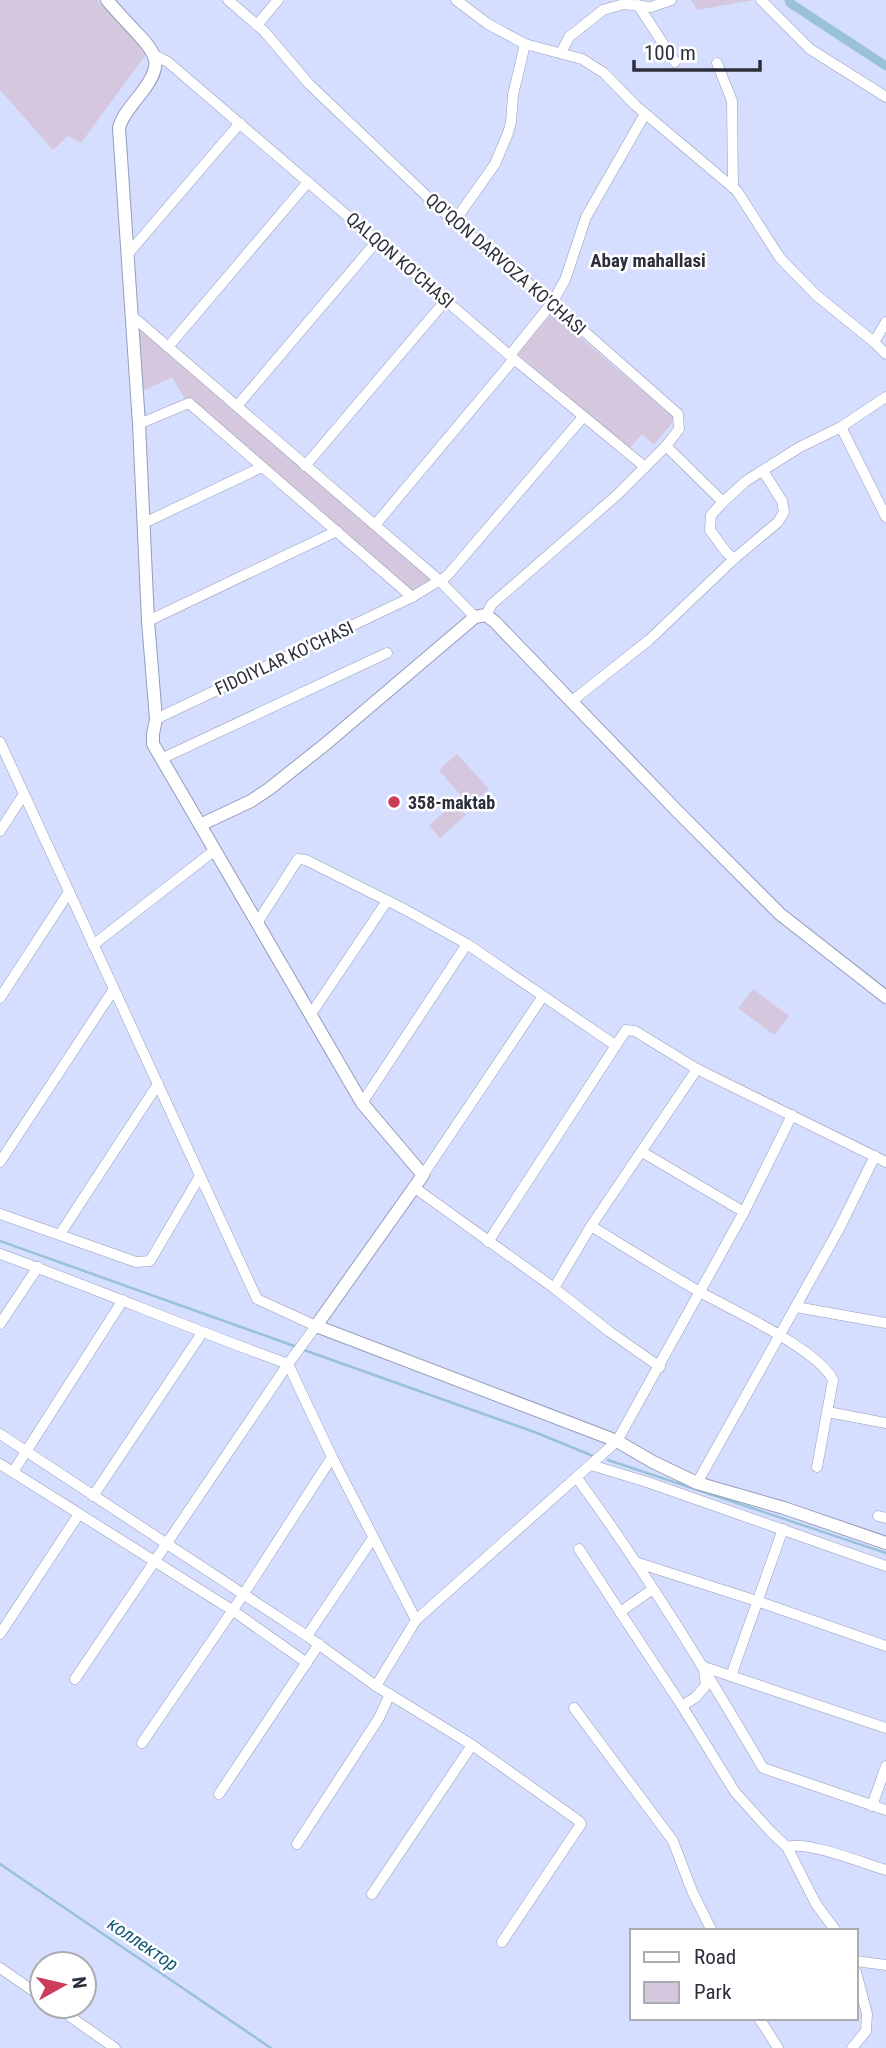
<svg xmlns="http://www.w3.org/2000/svg" width="886" height="2048" viewBox="0 0 886 2048" font-family="'Roboto Condensed',sans-serif">
	<style>
		.green { fill: #d5c7dd }
		.lines { fill: none; stroke-linecap: round; stroke-linejoin: round }
		.stream { stroke: #99c1d8; stroke-width: 2.5 }
		.canal { stroke: #99c1d8; stroke-width: 9 }
		.minor-casing { stroke: #949cba; stroke-width: 11 }
		.tertiary-casing { stroke: #949cba; stroke-width: 14 }
		.minor { stroke: #fff; stroke-width: 10 }
		.tertiary { stroke: #fff; stroke-width: 12 }
		.poi-dot { fill: #cc3c58; stroke: #fff; stroke-width: 2.5 }
		.labels { text-anchor: middle; dominant-baseline: central; stroke-width: 5; stroke-linejoin: round; paint-order: stroke }
		.street-label { font-size: 18px; fill: #2c2f3b; stroke: #fff }
		.poi-label { font-size: 18px; font-weight: bold; fill: #2c2f3b; stroke: #fff; text-anchor: start }
		.neighbourhood-label { font-size: 19px; font-weight: bold; fill: #2c2f3b; stroke: #fff }
		.water-label { font-size: 19px; font-style: italic; fill: #115878; stroke: #fff }
	</style>
	<rect width="100%" height="100%" fill="#d6deff"/>
	<g class="green">
		<path d="M0 0H97L147 53 81 143 68 136 53 150 0 90Z"/>
		<path d="M691 0H753L697 10Z"/>
		<path d="M552 313 675 419 654 445 642 434 628 450 518 354Z"/>
		<path d="M137 327 427 574 430 581 412 592 186 401 172 377 141 392Z"/>
		<path d="M457 754 489 789 470 806 439 770Z"/>
		<path d="M455 803 466 815 440 838 429 825Z"/>
		<path d="M753 989 789 1016 774 1035 738 1008Z"/>
	</g>
	<g class="lines">
		<g class="stream">
			<path d="M0 1241 297 1347"/>
			<path d="M304 1350 537 1433 593 1456"/>
			<path d="M608 1460 886 1553"/>
			<path d="M0 1864 271 2048"/>
		</g>
		<path class="canal" d="M789 0 790 3 886 66"/>
		<g class="minor-casing">
			<g id="minor">
				<path d="M228 0 264 31 309 84 454 222 552 303 678 414 679 429 666 446 723 502"/>
				<path d="M456 0 488 24 525 44 582 59 604 73 635 105 737 191 780 258 816 295 874 342 886 354"/>
				<path d="M761 0 810 49 886 97"/>
				<path d="M638 5 675 62"/>
				<path d="M257 25 278 0"/>
				<path d="M561 53 569 37 603 10 624 4 651 7 671 0"/>
				<path d="M154 55 168 62 514 359 645 467"/>
				<path d="M717 63 732 101 733 188"/>
				<path d="M454 222 495 164 508 133 511 122 513 95 525 44"/>
				<path d="M127 255 240 123"/>
				<path d="M131 315 440 581 475 617"/>
				<path d="M874 342 886 322"/>
				<path d="M168 347 308 182"/>
				<path d="M510 355 552 303 565 280 586 217 645 114"/>
				<path d="M237 406 377 241"/>
				<path d="M139 424 189 403 412 597"/>
				<path d="M841 427 886 517"/>
				<path d="M305 466 446 300"/>
				<path d="M144 523 262 467"/>
				<path d="M375 525 514 359"/>
				<path d="M734 559 726 552 710 530 711 515 723 502 746 481 800 447 841 427 886 397"/>
				<path d="M486 615 492 604 617 495 666 446"/>
				<path d="M148 621 337 531"/>
				<path d="M572 701 649 640 734 559 778 522 784 512 782 501 763 471"/>
				<path d="M156 719 412 597 447 576 583 417"/>
				<path d="M0 742 257 1299 316 1326 288 1364 75 1679"/>
				<path d="M161 759 387 653"/>
				<path d="M0 831 24 794"/>
				<path d="M257 923 298 859 306 860 404 909 467 944 615 1045"/>
				<path d="M93 945 215 850"/>
				<path d="M0 998 69 892"/>
				<path d="M311 1014 387 901"/>
				<path d="M362 1103 467 944"/>
				<path d="M642 1152 744 1212"/>
				<path d="M0 1162 114 989"/>
				<path d="M423 1175 543 996"/>
				<path d="M415 1188 554 1288 610 1332 660 1367"/>
				<path d="M0 1214 136 1262 150 1261 200 1176"/>
				<path d="M591 1226C627 1248 662 1270 698 1291 730 1309 818 1349 833 1380L817 1467"/>
				<path d="M60 1234 158 1084"/>
				<path d="M488 1242 626 1030 635 1031 697 1069 886 1162"/>
				<path d="M0 1254C97 1289 191 1329 288 1364L332 1457 416 1620"/>
				<path d="M554 1288 591 1226 697 1069"/>
				<path d="M796 1307 886 1323"/>
				<path d="M0 1324 38 1267"/>
				<path d="M828 1412 886 1423"/>
				<path d="M0 1434 307 1636 376 1686 472 1745 579 1821 581 1824 579 1827 502 1942"/>
				<path d="M0 1464 232 1610 307 1663"/>
				<path d="M591 1465 647 1482 886 1566"/>
				<path d="M13 1472 123 1300"/>
				<path d="M577 1478C645 1571 705 1669 763 1768L886 1810"/>
				<path d="M697 1483 839 1229 875 1156"/>
				<path d="M93 1496 202 1333"/>
				<path d="M878 1516 886 1518"/>
				<path d="M579 1549 620 1612"/>
				<path d="M635 1562 757 1601 886 1646"/>
				<path d="M653 1589 620 1612 682 1706 735 1792 771 1832 787 1847 816 1904 836 1931"/>
				<path d="M0 1634 79 1514"/>
				<path d="M307 1636 373 1538"/>
				<path d="M704 1667 886 1728"/>
				<path d="M731 1676 783 1529"/>
				<path d="M376 1686 416 1620 617 1441 744 1212 792 1115"/>
				<path d="M682 1706 696 1697 706 1685 704 1671"/>
				<path d="M574 1708 673 1841 692 1891 712 1931"/>
				<path d="M142 1743 243 1595 332 1457"/>
				<path d="M219 1794 319 1644"/>
				<path d="M872 1806 886 1766"/>
				<path d="M297 1844 379 1718 390 1694"/>
				<path d="M787 1847C806 1840 865 1864 886 1870"/>
				<path d="M372 1894 472 1745"/>
				<path d="M856 1961 886 1965"/>
				<path d="M0 1968 42 1997"/>
				<path d="M55 2006 115 2048"/>
				<path d="M759 2018 778 2048"/>
				<path d="M852 2048 866 2031 867 2014 856 1972"/>
			</g>
		</g>
		<g class="tertiary-casing">
			<g id="tertiary">
				<path d="M107 0C116 11 126 21 136 32 158 55 163 65 142 92 134 103 122 115 119 128L139 424 148 621 156 719 153 734V744L362 1103 423 1175 316 1326 617 1441 653 1462 697 1483 784 1508 886 1543"/>
				<path d="M200 825 251 801 269 789 328 742 475 617 486 615 495 622 678 812 780 914 886 997"/>
			</g>
		</g>
		<use href="#minor" class="minor"/>
		<use href="#tertiary" class="tertiary"/>
	</g>
	<circle class="poi-dot" cx="394" cy="802" r="7"/>
	<g class="labels">
		<g class="street-label">
			<text transform="translate(400 260) rotate(41)">QALQON KO'CHASI</text>
			<text transform="translate(506 264) rotate(41)">QO'QON DARVOZA KO'CHASI</text>
			<text transform="translate(284 658) rotate(-25)">FIDOIYLAR KO'CHASI</text>
		</g>
		<g class="poi-label">
			<text x="408" y="802">358-maktab</text>
		</g>
		<g class="neighbourhood-label">
			<text x="648" y="260">Abay mahallasi</text>
		</g>
		<g class="water-label">
			<text transform="translate(143 1944) rotate(34)">коллектор</text>
		</g>
	</g>
	<rect x="630" y="1929" width="228" height="91" fill="#ffffff" stroke="#abacb1" stroke-width="2"/>
	<rect x="644" y="1952" width="35" height="10" fill="#ffffff" stroke="#abacb1" stroke-width="2"/>
	<text x="694" y="1964" font-size="21" fill="#2c2f3b">Road</text>
	<rect x="644" y="1982" width="35" height="21" fill="#d5c7dd" stroke="#abacb1" stroke-width="2"/>
	<text x="694" y="1999" font-size="21" fill="#2c2f3b">Park</text>
	<g transform="translate(63 1985) rotate(82)"><circle r="33" fill="#ffffff" stroke="#abacb1" stroke-width="2"/>
	<path d="M0-5L12 26L0 18L-12 26Z" fill="#cc3c58"/>
	<text y="-10" font-size="19" font-weight="bold" text-anchor="middle" fill="#2c2f3b">N</text>
	</g>
	<path d="M634 60v10h126v-10" fill="none" stroke="#2c2f3b" stroke-width="3.5"/>
	<text x="644" y="60" font-size="21" fill="#2c2f3b" stroke="#ffffff" stroke-width="5" paint-order="stroke">100 m</text>
</svg>
